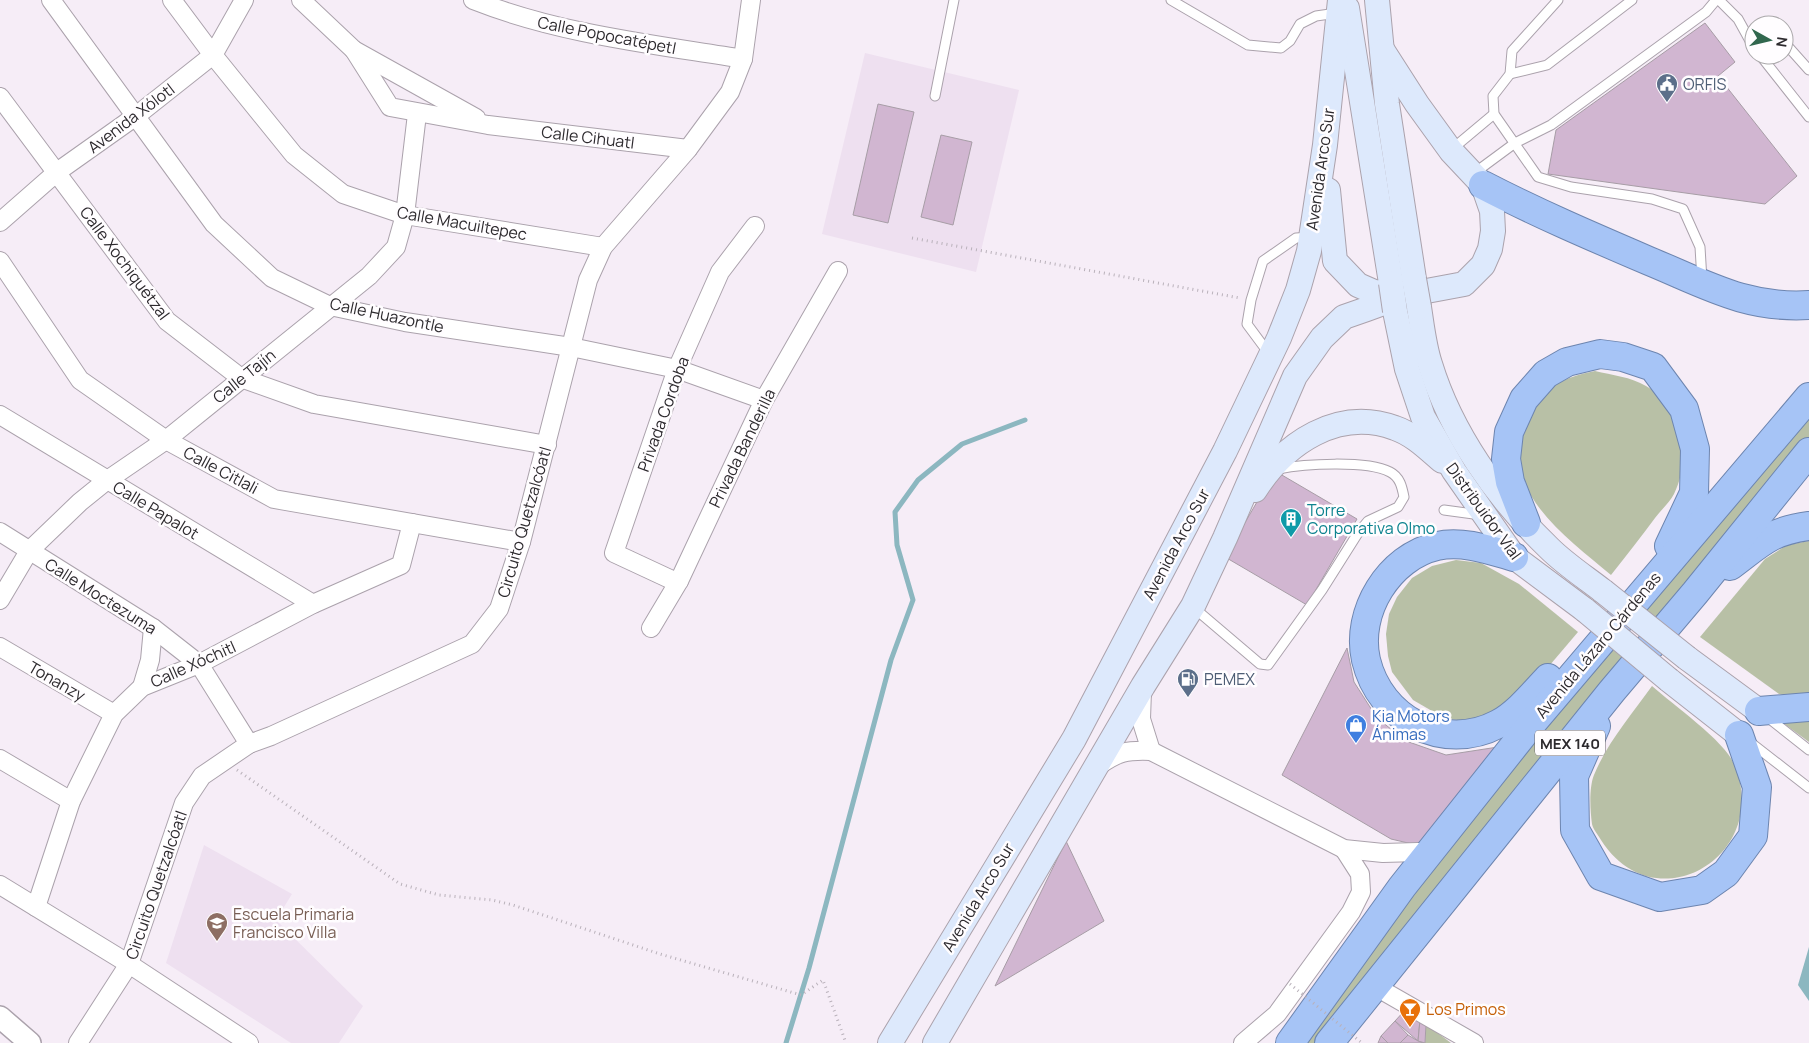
<svg xmlns="http://www.w3.org/2000/svg" width="1809" height="1043" viewBox="0 0 1809 1043" font-family="Manrope,sans-serif">
	<style>
		.built { fill: #eee0f0 }
		.green { fill: #b8c0a6 }
		.water { fill: #8cb7c0 }
		.lines { fill: none; stroke-linecap: round; stroke-linejoin: round }
		.stream { stroke: #8cb7c0; stroke-width: 5 }
		.building { fill: #d1b6d1; stroke: #a79da6 }
		.service-casing { stroke: #aba2ac; stroke-width: 11 }
		.minor-casing { stroke: #aba2ac; stroke-width: 20 }
		.tertiary-casing { stroke: #aba2ac; stroke-width: 24 }
		.secondary-casing { stroke: #aba2ac; stroke-width: 26 }
		.trunk-casing { stroke: #6d85af; stroke-width: 30 }
		.path { stroke: #b9b1ba; stroke-width: 3; stroke-dasharray: 1 4; stroke-linecap: butt }
		.service { stroke: #fff; stroke-width: 9 }
		.minor { stroke: #fff; stroke-width: 18 }
		.tertiary { stroke: #fff; stroke-width: 21 }
		.secondary { stroke: #dde9fc; stroke-width: 24 }
		.trunk { stroke: #a6c4f6; stroke-width: 28 }
		.secondary-bridge-casing { stroke: #aba2ac; stroke-width: 26; stroke-linecap: butt }
		.path-bridge { stroke: #b9b1ba; stroke-width: 3; stroke-dasharray: 1 4; stroke-linecap: butt }
		.secondary-bridge { stroke: #dde9fc; stroke-width: 24 }
		.labels { text-anchor: middle; dominant-baseline: central; stroke-width: 5; stroke-linejoin: round; paint-order: stroke }
		.shield { fill: #fffdff; stroke: #6c696d; stroke-width: 1 }
		.shield-label { font-size: 15px; font-weight: bold; fill: #2d2a2e }
		.street-label { font-size: 16px; fill: #2d2a2e; stroke: #fffdff }
		.service-label { font-size: 16px; fill: #4e5e75; stroke: #fffdff; text-anchor: start }
		.culture-label { font-size: 16px; fill: #0d838f; stroke: #fffdff; text-anchor: start }
		.shop-label { font-size: 16px; fill: #366cbe; stroke: #fffdff; text-anchor: start }
		.education-label { font-size: 16px; fill: #785e54; stroke: #fffdff; text-anchor: start }
		.food-label { font-size: 16px; fill: #c56008; stroke: #fffdff; text-anchor: start }
	</style>
	<rect width="100%" height="100%" fill="#f6edf7"/>
	<g class="built">
		<path d="M865 53 1019 90 976 272 822 234Z"/>
		<path d="M204 845 292 894 276 920 363 1006 339 1043H291L166 963Z"/>
	</g>
	<g class="green">
		<path d="M1595 371C1612 375 1631 377 1646 386 1683 407 1692 457 1674 494 1670 502 1661 510 1655 518 1641 537 1626 556 1611 575 1571 541 1511 500 1518 440 1519 433 1524 426 1527 419 1540 388 1564 377 1595 371Z"/>
		<path d="M1809 410V445L1657 627 1636 611Z"/>
		<path d="M1809 541V698L1799 699 1779 694 1700 637 1765 559 1787 545Z"/>
		<path d="M1456 560 1481 563 1519 584 1578 632 1516 705 1468 721 1447 719 1432 711 1413 700 1392 672 1388 656 1386 634 1389 614 1397 597 1412 578 1432 566Z"/>
		<path d="M1610 639 1634 659 1340 1043H1286Z"/>
		<path d="M1652 686C1672 704 1725 741 1734 764 1773 854 1656 926 1601 840 1598 835 1593 829 1592 824 1590 810 1589 787 1594 775 1607 743 1632 714 1652 686Z"/>
		<path d="M1779 720H1809V742Z"/>
		<path d="M1426 1024 1451 1043H1425Z"/>
	</g>
	<path class="water" d="M1809 947V1001L1798 985Z"/>
	<g class="lines">
		<path class="stream" d="M786 1043 809 968 891 660 913 600 897 545 895 512 918 480 962 444 1025 420"/>
	</g>
	<g class="building">
		<path d="M1705 23 1735 62 1718 76 1797 176 1765 204 1548 174 1556 130Z"/>
		<path d="M878 104 914 112 888 223 853 215Z"/>
		<path d="M941 135 972 142 953 225 921 217Z"/>
		<path d="M1275 471 1357 519 1307 605 1225 557Z"/>
		<path d="M1347 648 1354 682 1377 718 1406 741 1446 755 1498 747 1421 846 1391 839 1282 775Z"/>
		<path d="M1066 841 1104 921 995 986Z"/>
		<path d="M1406 1009 1420 1020 1418 1041 1395 1021Z"/>
		<path d="M1420 1020 1426 1024 1425 1043 1418 1041Z"/>
		<path d="M1395 1021 1408 1035 1400 1043H1388L1381 1036Z"/>
		<path d="M1408 1035 1418 1041 1423 1043H1400Z"/>
		<path d="M1381 1036 1388 1043H1378Z"/>
	</g>
	<g class="lines">
		<g class="service-casing">
			<g id="service">
				<path d="M1171 0 1248 45 1281 48 1290 41 1300 24 1316 16 1337 13"/>
				<path d="M1558 0 1512 51 1510 74 1493 96 1494 114 1538 177 1571 187 1652 199 1683 209 1700 247 1702 280"/>
				<path d="M1719 0 1738 19 1754 48"/>
				<path d="M1784 42 1809 70"/>
				<path d="M1760 55 1809 117"/>
				<path d="M1510 74 1547 65 1632 0"/>
				<path d="M935 96 954 0"/>
				<path d="M1451 150 1494 114"/>
				<path d="M1473 174 1515 143 1551 125 1706 12 1716 0"/>
				<path d="M1270 355 1247 324 1251 300 1263 261 1296 238 1311 237"/>
				<path d="M1444 510 1481 515"/>
				<path d="M1193 607 1260 664 1268 665 1322 590 1358 533 1368 521 1398 507 1404 497C1402 487 1400 477 1390 472 1366 460 1304 464 1278 469"/>
				<path d="M1766 716 1809 750"/>
				<path d="M1750 742 1809 788"/>
			</g>
		</g>
		<g class="minor-casing">
			<g id="minor">
				<path d="M51 0 214 224 272 278 330 306 405 322 571 347 677 369 764 400"/>
				<path d="M172 0 213 55 294 155 343 194 405 215 603 247"/>
				<path d="M301 0 354 50 476 118"/>
				<path d="M473 0C559 34 652 44 743 59"/>
				<path d="M354 50 390 107 488 125 688 149"/>
				<path d="M0 97 167 321 241 378 314 404 547 445"/>
				<path d="M0 222 57 172 136 116 213 55 244 0"/>
				<path d="M0 261 80 380 166 440 274 499 521 542"/>
				<path d="M0 415 313 604"/>
				<path d="M0 532 153 628 199 664 249 744"/>
				<path d="M679 581 672 580 614 553 677 369 720 272 755 226"/>
				<path d="M0 600 29 551 80 502 106 481 166 440 369 276 396 247 405 215 417 114"/>
				<path d="M651 628 679 581 764 400 838 271"/>
				<path d="M0 647 114 714"/>
				<path d="M142 687 150 660 153 628"/>
				<path d="M1142 691 1141 719 1151 751"/>
				<path d="M0 759 71 801"/>
				<path d="M1098 766C1118 752 1126 750 1151 751L1344 849 1383 853 1418 852"/>
				<path d="M0 885 129 964 249 1043"/>
				<path d="M36 907 71 801 114 714 142 687 199 664 313 604 401 565 412 523"/>
				<path d="M1385 992 1474 1043"/>
				<path d="M78 1043 129 964 184 803 202 776 249 744 271 736 472 644 499 609 521 542 588 280 603 247 688 149 730 92 743 59 751 0"/>
				<path d="M1243 1043 1277 1014 1351 912 1361 892 1360 874 1344 849"/>
			</g>
		</g>
		<g class="tertiary-casing">
			<path id="tertiary" d="M0 1017 30 1043"/>
		</g>
		<g class="secondary-casing">
			<g id="secondary">
				<path d="M1377 0 1387 104 1414 279"/>
				<path d="M1347 8 1391 283"/>
				<path d="M1328 190 1335 261 1358 285 1374 292 1400 294"/>
				<path d="M1419 307C1422 326 1424 346 1430 364 1451 433 1497 498 1549 548 1565 564 1585 577 1603 591"/>
				<path d="M1395 311 1407 369 1423 417 1454 471 1514 557 1585 610"/>
				<path d="M1255 490C1285 443 1338 407 1395 428 1413 434 1428 449 1442 461"/>
				<path d="M1687 658 1759 711"/>
				<path d="M1669 680 1739 735"/>
				<path d="M890 1043 1074 739 1225 451 1279 338 1298 290 1309 251 1325 145 1340 0"/>
				<path d="M935 1043 1143 686 1193 606 1225 538 1295 376 1322 338 1344 317 1367 309 1405 295 1464 284 1483 265 1490 249 1493 231 1492 211 1483 185 1451 151 1417 104 1383 51"/>
			</g>
		</g>
		<g class="trunk-casing">
			<g id="trunk">
				<path d="M1483 185C1537 213 1593 237 1649 261 1705 284 1746 309 1809 305"/>
				<path d="M1526 523 1510 482 1506 459 1509 432 1524 399 1546 374 1567 362 1600 354 1623 357 1653 367 1684 409 1695 449 1694 493 1669 546"/>
				<path d="M1514 557C1490 550 1462 540 1437 546 1389 557 1355 612 1366 660 1380 719 1443 753 1498 724 1517 714 1533 694 1548 678"/>
				<path d="M1730 566C1761 543 1770 531 1809 526"/>
				<path d="M1759 711 1809 707"/>
				<path d="M1596 726 1574 776 1575 830 1601 876 1660 897 1702 890 1726 873 1753 836 1757 787 1739 735"/>
				<path d="M1290 1043 1402 887 1533 722 1809 397"/>
				<path d="M1329 1043 1612 691 1695 593 1809 452"/>
			</g>
		</g>
		<g class="path">
			<path d="M912 238 1240 298"/>
			<path d="M237 770 400 884 439 895 492 900 513 905 660 954 801 995 823 980 846 1043"/>
		</g>
		<use href="#service" class="service"/>
		<use href="#minor" class="minor"/>
		<use href="#tertiary" class="tertiary"/>
		<use href="#secondary" class="secondary"/>
		<use href="#trunk" class="trunk"/>
		<g class="secondary-bridge-casing">
			<g id="secondary-bridge">
				<path d="M1414 279 1419 307"/>
				<path d="M1391 283 1395 311"/>
				<path d="M1603 591 1687 658"/>
				<path d="M1585 610 1669 680"/>
			</g>
		</g>
		<path class="path-bridge" d="M1290 984 1362 1043"/>
		<use href="#secondary-bridge" class="secondary-bridge"/>
	</g>
	<defs>
		<g id="civic-pin" transform="scale(1.125)"><path d="M0 17L-7.5 6A9.5 9.5 0 1 1 7.5 6Z" fill="#5c6f8a" stroke="#fffdff"/><path d="M-.6-6.5H3V-4.5H.6V-3L4-1V1h2V6H-6V1h2V-1L-.6-3ZM-1.2 2.5V6h2.4V2.5Z" fill="#fff"/></g>
		<g id="building-pin" transform="scale(1.125)"><path d="M0 17L-7.5 6A9.5 9.5 0 1 1 7.5 6Z" fill="#0f9aa8" stroke="#fffdff"/><path d="M-4-6H4V6H1V3H-1V6H-4ZM-2.5-4.3h1.7v1.8h-1.7ZM.8-4.3h1.7v1.8H.8ZM-2.5-1h1.7V.8h-1.7ZM.8-1h1.7V.8H.8Z" fill="#fff"/></g>
		<g id="fuel-pin" transform="scale(1.125)"><path d="M0 17L-7.5 6A9.5 9.5 0 1 1 7.5 6Z" fill="#5c6f8a" stroke="#fffdff"/><path d="M-5.5-6h7V0h2V4h1.3V-2.5L3-4.5l.8-.8L6-3V5H2.5V1h-1V6h-7ZM-4.2-4.7v3.2H.2V-4.7Z" fill="#fff"/></g>
		<g id="shop-pin" transform="scale(1.125)"><path d="M0 17L-7.5 6A9.5 9.5 0 1 1 7.5 6Z" fill="#3f7fe0" stroke="#fffdff"/><path d="M-5-2.5h2.3a2.7 3.5 0 0 1 5.4 0H5L5.5 6h-11ZM-1.5-2.5h3a1.5 2.3 0 0 0-3 0Z" fill="#fff"/></g>
		<g id="school-pin" transform="scale(1.125)"><path d="M0 17L-7.5 6A9.5 9.5 0 1 1 7.5 6Z" fill="#8d6e63" stroke="#fffdff"/><path d="M0-5L7-2L0 1L-7-2ZM-4 1L0 2.5L4 1V4Q0 6-4 4Z" fill="#fff"/></g>
		<g id="bar-pin" transform="scale(1.125)"><path d="M0 17L-7.5 6A9.5 9.5 0 1 1 7.5 6Z" fill="#e8710a" stroke="#fffdff"/><path d="M-6-5H6L.8 .8V4.5H3.5V6h-7V4.5H-.8V.8Z" fill="#fff"/></g>
	</defs>
	<g fill-rule="evenodd">
		<use href="#civic-pin" x="1667" y="84"/>
		<use href="#building-pin" x="1291" y="519"/>
		<use href="#fuel-pin" x="1188" y="679"/>
		<use href="#shop-pin" x="1356" y="725"/>
		<use href="#school-pin" x="217" y="923"/>
		<use href="#bar-pin" x="1410" y="1009"/>
	</g>
	<g class="labels">
		<rect class="shield" x="1535" y="730.5" width="70" height="25" rx="4"/>
		<g class="shield-label">
			<text x="1570" y="743">MEX 140</text>
		</g>
		<g class="street-label">
			<text transform="translate(607 35) rotate(11)">Calle Popocatépetl</text>
			<text transform="translate(131 118) rotate(-37)">Avenida Xólotl</text>
			<text transform="translate(588 137) rotate(7)">Calle Cihuatl</text>
			<text transform="translate(1320 169) rotate(-82)">Avenida Arco Sur</text>
			<text transform="translate(462 223) rotate(10)">Calle Macuiltepec</text>
			<text transform="translate(125 263) rotate(53)">Calle Xochiquétzal</text>
			<text transform="translate(387 315) rotate(12)">Calle Huazontle</text>
			<text transform="translate(244 376) rotate(-39)">Calle Tajín</text>
			<text transform="translate(663 414) rotate(-70)">Privada Cordoba</text>
			<text transform="translate(742 448) rotate(-64)">Privada Banderilla</text>
			<text transform="translate(221 470) rotate(28)">Calle Citlali</text>
			<text transform="translate(156 510) rotate(31)">Calle Papalot</text>
			<text transform="translate(1484 511) rotate(54)">Distribuidor Vial</text>
			<text transform="translate(524 522) rotate(-74)">Circuito Quetzalcóatl</text>
			<text transform="translate(1176 544) rotate(-62)">Avenida Arco Sur</text>
			<text transform="translate(101 596) rotate(32)">Calle Moctezuma</text>
			<text transform="translate(1598 645) rotate(-50)">Avenida Lázaro Cárdenas</text>
			<text transform="translate(193 664) rotate(-24)">Calle Xóchitl</text>
			<text transform="translate(57 681) rotate(30)">Tonanzy</text>
			<text transform="translate(156 885) rotate(-71)">Circuito Quetzalcóatl</text>
			<text transform="translate(978 897) rotate(-59)">Avenida Arco Sur</text>
		</g>
		<g class="service-label">
			<text x="1683" y="84">ORFIS</text>
			<text x="1204" y="679">PEMEX</text>
		</g>
		<g class="culture-label">
			<text x="1307" y="510">Torre<tspan x="1307" dy="18">Corporativa Olmo</tspan></text>
		</g>
		<g class="shop-label">
			<text x="1372" y="716">Kia Motors<tspan x="1372" dy="18">Ánimas</tspan></text>
		</g>
		<g class="education-label">
			<text x="233" y="914">Escuela Primaria<tspan x="233" dy="18">Francisco Villa</tspan></text>
		</g>
		<g class="food-label">
			<text x="1426" y="1009">Los Primos</text>
		</g>
	</g>
	<g transform="translate(1769 40) rotate(98)"><circle r="24" fill="#fffdff" stroke="#aba9ab"/>
	<path d="M0-4L9 19L0 12L-9 19Z" fill="#31674e"/>
	<text y="-8" font-size="14" font-weight="bold" text-anchor="middle" fill="#2d2a2e">N</text>
	</g>
</svg>
